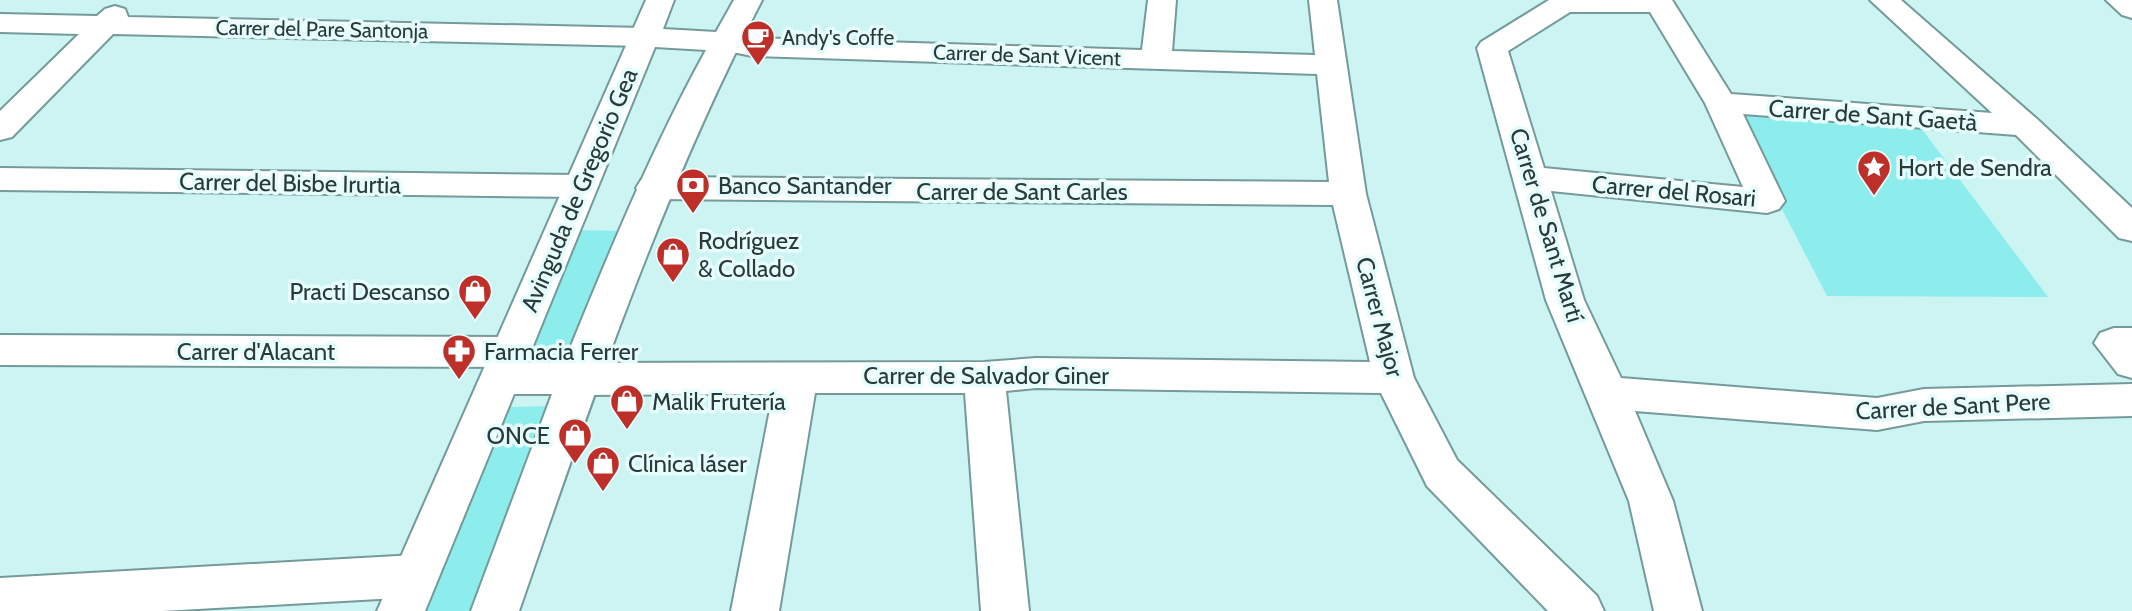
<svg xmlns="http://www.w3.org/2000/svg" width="2132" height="611" viewBox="0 0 2132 611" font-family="Cabin,sans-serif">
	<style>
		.green { fill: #8deded }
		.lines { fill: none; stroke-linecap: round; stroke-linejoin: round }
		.street-casing { stroke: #749a99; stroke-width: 4 }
		.secondary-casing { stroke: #749a99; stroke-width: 4 }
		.street { fill: #fff; fill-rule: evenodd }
		.secondary { fill: #fff; fill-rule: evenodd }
		.labels { text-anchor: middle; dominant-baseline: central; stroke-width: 7; stroke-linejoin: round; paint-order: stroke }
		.far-street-label { font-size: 21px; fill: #2a3a3a; stroke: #e6fdfd }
		.far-poi-label { font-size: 21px; fill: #2a3a3a; stroke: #e6fdfd; text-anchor: start }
		.street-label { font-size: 24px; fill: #2a3a3a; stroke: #e6fdfd }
		.poi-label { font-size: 24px; fill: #2a3a3a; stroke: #e6fdfd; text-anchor: start }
	</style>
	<rect width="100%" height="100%" fill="#ccf4f3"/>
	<g class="green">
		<path d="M1732 113 1921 128 2048 297 1827 296Z"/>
		<path d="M577 230 622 231 573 357 524 356Z"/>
		<path d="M556 406 479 611H421L506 407Z"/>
	</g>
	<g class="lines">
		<g class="street-casing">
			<g id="street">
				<path d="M1148 0H1176L1172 51 1315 55 1309 0H1337L1366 194 1414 378 1457 460 1597 596 1604 611H1548L1427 486 1381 393 1036 388 1006 391 1029 611H981L965 393H815L779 611H731L773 394 578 395 564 390 558 379 564 368 578 363 984 362 1036 358 1370 362 1333 205 653 199 641 196 636 188 641 180 653 177 1329 182 1317 74 752 56 713 48 709 42 713 36 724 33 752 38 1142 50Z"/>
				<path d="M1549 0H1672L1731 94 1992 113 1870 0H1901L2037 119 2132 208V241L2119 238 2016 135 1743 114 1785 201 1779 209 1767 213 1551 191 1584 300 1621 378 1877 398 1924 389 2132 384V416L1924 421 1877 430 1635 411 1673 501 1702 611H1654L1629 501 1546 300 1477 48 1481 42ZM1570 12H1650L1705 103 1743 187 1544 168 1508 51Z"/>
				<path d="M115 6 125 9 128 17 644 28 655 31 659 37 655 43 644 46 113 34 12 137 0 140V111L79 34 0 32V14L97 16 105 9Z"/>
				<path d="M0 168 580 175 592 178 597 186 592 194 580 197 0 190Z"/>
				<path d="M2114 328H2132V378L2118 374 2094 343 2100 333Z"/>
				<path d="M0 335 512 337 526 341 532 352 526 363 512 367 0 365Z"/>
				<path d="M415 555 432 561 438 576 432 591 415 597 162 611H0V578Z"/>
			</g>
		</g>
		<g class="secondary-casing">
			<g id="secondary">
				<path d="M646 0H674L663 29 716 32 734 0H762C660 197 591 402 519 611H471L552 394H514L425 611H377ZM655 47 706 50C651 150 607 257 564 363H526Z"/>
				<path d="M2106 0H2132V18L2122 15Z"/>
			</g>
		</g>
		<use href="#street" class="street"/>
		<use href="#secondary" class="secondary"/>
	</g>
	<defs>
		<g id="cafe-pin" transform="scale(1.75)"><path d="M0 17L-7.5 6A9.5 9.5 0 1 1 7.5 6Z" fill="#be2f2a" stroke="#e6fdfd"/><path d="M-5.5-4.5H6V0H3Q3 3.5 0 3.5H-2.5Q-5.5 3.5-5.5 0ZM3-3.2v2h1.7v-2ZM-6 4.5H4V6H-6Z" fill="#fff"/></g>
		<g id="sight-pin" transform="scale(1.75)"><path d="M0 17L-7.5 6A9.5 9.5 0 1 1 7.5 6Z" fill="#be2f2a" stroke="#e6fdfd"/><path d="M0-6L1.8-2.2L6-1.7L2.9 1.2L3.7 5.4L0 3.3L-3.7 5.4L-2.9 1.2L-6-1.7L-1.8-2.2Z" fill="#fff"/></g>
		<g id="bank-pin" transform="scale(1.75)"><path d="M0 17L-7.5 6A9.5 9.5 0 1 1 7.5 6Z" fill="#be2f2a" stroke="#e6fdfd"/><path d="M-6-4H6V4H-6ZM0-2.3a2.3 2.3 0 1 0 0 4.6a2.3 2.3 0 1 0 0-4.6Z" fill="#fff"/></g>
		<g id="shop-pin" transform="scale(1.75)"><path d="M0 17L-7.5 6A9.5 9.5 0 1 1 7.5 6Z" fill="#be2f2a" stroke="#e6fdfd"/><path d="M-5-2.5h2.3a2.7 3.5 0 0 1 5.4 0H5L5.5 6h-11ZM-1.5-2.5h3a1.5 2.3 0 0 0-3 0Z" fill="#fff"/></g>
		<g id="pharmacy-pin" transform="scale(1.75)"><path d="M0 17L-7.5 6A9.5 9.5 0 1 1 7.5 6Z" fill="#be2f2a" stroke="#e6fdfd"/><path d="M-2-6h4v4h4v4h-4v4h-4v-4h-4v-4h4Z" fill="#fff"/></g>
	</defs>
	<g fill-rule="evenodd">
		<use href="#cafe-pin" x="758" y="37"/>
		<use href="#sight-pin" x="1874" y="167"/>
		<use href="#bank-pin" x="693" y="185"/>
		<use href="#shop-pin" x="673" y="254"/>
		<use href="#shop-pin" x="475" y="291"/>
		<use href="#pharmacy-pin" x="459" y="351"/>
		<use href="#shop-pin" x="627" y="401"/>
		<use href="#shop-pin" x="575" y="435"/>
		<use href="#shop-pin" x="603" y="463"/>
	</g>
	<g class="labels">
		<g class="far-street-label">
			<text transform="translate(322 29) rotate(1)">Carrer del Pare Santonja</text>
			<text transform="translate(1027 55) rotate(2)">Carrer de Sant Vicent</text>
		</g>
		<g class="far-poi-label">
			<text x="782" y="37">Andy's Coffe</text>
		</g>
		<g class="street-label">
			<text transform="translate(1873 115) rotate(4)">Carrer de Sant Gaetà</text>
			<text transform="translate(290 183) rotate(1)">Carrer del Bisbe Irurtia</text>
			<text transform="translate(579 190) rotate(-67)">Avinguda de Gregorio Gea</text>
			<text x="1022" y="191">Carrer de Sant Carles</text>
			<text transform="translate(1674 191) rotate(5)">Carrer del Rosari</text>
			<text transform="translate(1547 225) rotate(73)">Carrer de Sant Martí</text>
			<text transform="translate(1380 317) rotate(75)">Carrer Major</text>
			<text x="256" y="351">Carrer d'Alacant</text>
			<text x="986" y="375">Carrer de Salvador Giner</text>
			<text transform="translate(1953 406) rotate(-3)">Carrer de Sant Pere</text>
		</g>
		<g class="poi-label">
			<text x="1898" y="167">Hort de Sendra</text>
			<text x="718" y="185">Banco Santander</text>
			<text x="698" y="240">Rodríguez<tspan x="698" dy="28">&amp; Collado</tspan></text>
			<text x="450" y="291" text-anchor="end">Practi Descanso</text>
			<text x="484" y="351">Farmacia Ferrer</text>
			<text x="652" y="401">Malik Frutería</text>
			<text x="550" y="435" text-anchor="end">ONCE</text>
			<text x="628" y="463">Clínica láser</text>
		</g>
	</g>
</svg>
